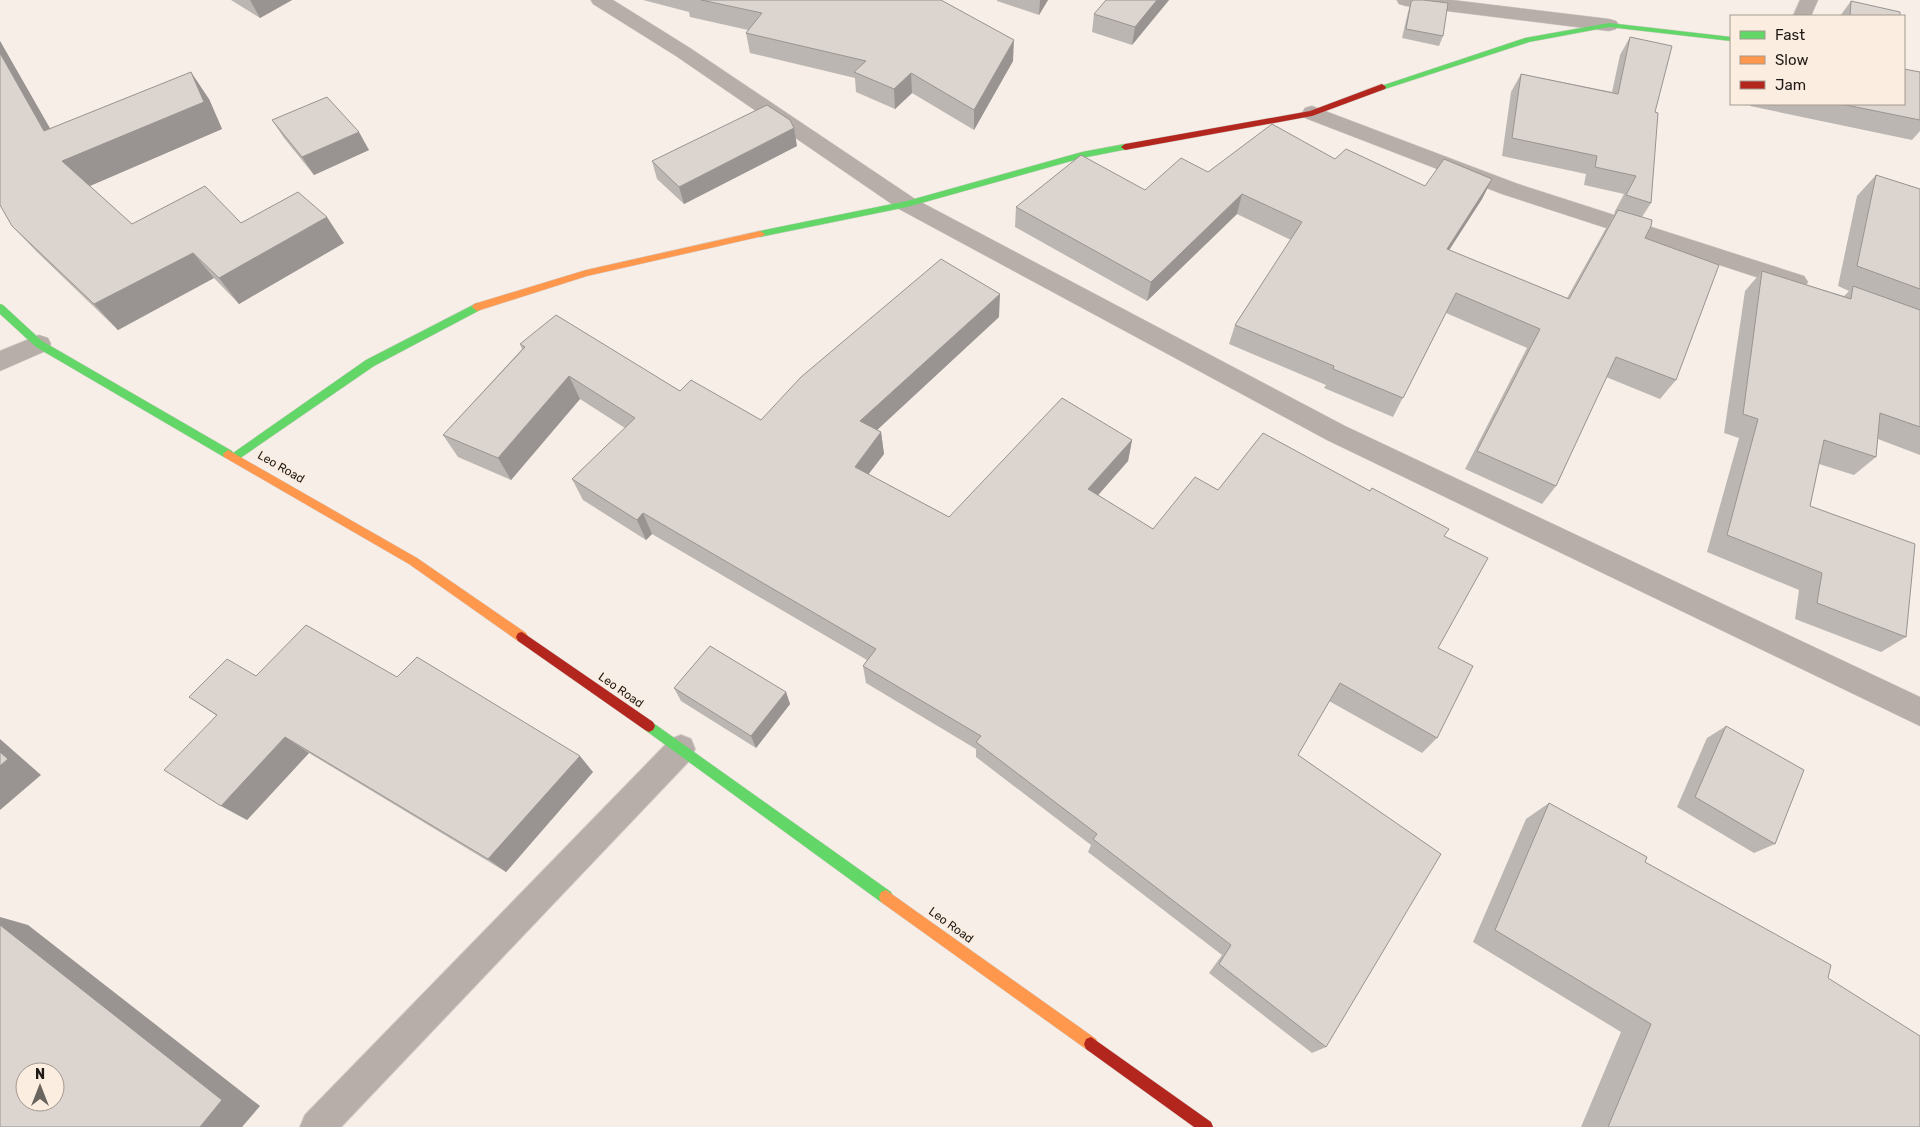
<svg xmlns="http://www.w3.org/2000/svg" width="1920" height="1127" viewBox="0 0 1920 1127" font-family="Rubik,sans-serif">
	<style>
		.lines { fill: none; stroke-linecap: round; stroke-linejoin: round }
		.lane-casing { stroke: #d2ccc7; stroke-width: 2 }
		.street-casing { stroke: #d2ccc7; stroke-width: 1 }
		.fast-casing { stroke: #d2ccc7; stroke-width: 1 }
		.slow-casing { stroke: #d2ccc7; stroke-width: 1 }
		.jam-casing { stroke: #d2ccc7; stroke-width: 1 }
		.lane { fill: #b7ada9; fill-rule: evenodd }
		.street { fill: #b7ada9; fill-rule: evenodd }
		.fast { fill: #63d668; fill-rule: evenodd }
		.slow { fill: #ff974d; fill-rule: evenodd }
		.jam { fill: #b3261e; fill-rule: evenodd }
		.wall { fill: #bcb6b2 }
		.shaded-wall { fill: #999491 }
		.building { fill: #dbd4cf; stroke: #999491; fill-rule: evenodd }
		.labels { text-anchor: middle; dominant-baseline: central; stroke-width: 4; stroke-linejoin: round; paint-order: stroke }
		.street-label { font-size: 12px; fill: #1f1a15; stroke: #fcede1 }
	</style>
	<rect width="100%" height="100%" fill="#f6eee7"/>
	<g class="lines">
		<g class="lane-casing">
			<path id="lane" d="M681 735 691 739 695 749 691 759 341 1127H300L305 1115 671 739Z"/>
		</g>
		<g class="street-casing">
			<g id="street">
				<path d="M591 0H613L690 48 915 199 1345 426 1920 697V726L1327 440 899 209 676 56 593 4Z"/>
				<path d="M1397 0H1452L1609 19 1616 21 1619 25 1616 29 1609 31 1406 6 1399 4Z"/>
				<path d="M1800 0H1818L1811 16H1793Z"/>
				<path d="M1312 106 1518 184 1804 276 1808 282 1804 288 1796 290 1502 194 1305 118 1302 113 1305 108Z"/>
				<path d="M39 335 48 338 51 344 48 350 0 371V351Z"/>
			</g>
		</g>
		<g class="fast-casing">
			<g id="fast">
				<path d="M1609 23 1731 37V41L1609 27 1529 42 1385 89 1382 90 1378 87 1525 38Z"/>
				<path d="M1125 144 1128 145V149L1082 158 907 207 760 237 755 234 760 231 907 201 1082 152Z"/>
				<path d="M477 303 480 304 482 307 480 310 374 366 236 461 231 457H224L36 347 0 314V304L3 305 42 341 232 451 233 453 366 360Z"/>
				<path d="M649 720 891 892 893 897 891 902 886 904 881 902 645 730 643 726 645 722Z"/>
			</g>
		</g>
		<g class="slow-casing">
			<g id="slow">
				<path d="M760 231 765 234 763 236 587 276 477 311 472 307 474 304 586 270Z"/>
				<path d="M228 450 417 558 526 633 528 637 526 641 522 642 518 641 409 564 224 457 223 454Z"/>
				<path d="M886 890 1096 1039 1098 1044 1096 1049 1091 1051 1086 1049 881 902 879 897 881 892Z"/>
			</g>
		</g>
		<g class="jam-casing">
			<g id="jam">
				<path d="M1382 84 1386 87 1385 89 1312 116 1125 150 1121 147 1125 144 1310 111Z"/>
				<path d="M522 632 653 722 655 726 653 730 649 732 645 730 518 641 516 637 518 633Z"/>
				<path d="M1091 1037 1211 1122 1213 1127H1194L1086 1049 1084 1044 1086 1039Z"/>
			</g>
		</g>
		<use href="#lane" class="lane"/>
		<use href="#street" class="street"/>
		<use href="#fast" class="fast"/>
		<use href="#slow" class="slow"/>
		<use href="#jam" class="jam"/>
	</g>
	<g class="wall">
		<path d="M231 0H292L260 18Z"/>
		<path d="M643 0H941L1013 61 974 130 912 93 895 109 856 92 855 78 750 53 746 33 748 30 690 17 689 12Z"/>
		<path d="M997 0H1048L1039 15 997 1Z"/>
		<path d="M1169 0 1132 45 1092 32 1094 14Z"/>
		<path d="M1851 1 1900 16H1840Z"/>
		<path d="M1411 2 1443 36 1439 46 1402 38 1408 12Z"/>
		<path d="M1630 37 1655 112 1651 203 1642 217 1645 238 1676 380 1660 399 1606 377 1556 486 1542 504 1465 469 1527 348 1446 313 1393 417 1324 388 1326 385 1229 344 1235 325 1291 240 1237 214 1147 301 1015 227 1016 207 1145 190 1208 172 1335 159 1425 186 1492 179 1482 199 1449 250 1567 298 1605 230 1615 213H1614L1624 194 1584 185 1586 174 1502 156 1511 92 1521 74 1612 92 1620 55Z"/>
		<path d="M0 41 50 129 209 99 222 129 90 186 132 224 241 223 344 243 239 304 214 278 118 330 37 252 12 226 0 205Z"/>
		<path d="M1920 72V131L1912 140 1750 106 1751 104H1904Z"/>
		<path d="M272 120 369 150 314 175 284 138Z"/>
		<path d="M797 146 684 204 657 179 652 161Z"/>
		<path d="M1876 175 1920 189V455L1878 439 1876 457 1854 475 1819 464 1810 506 1906 637 1881 652 1795 619 1799 590 1707 552 1739 438 1724 433 1745 291 1762 271 1844 296 1849 291 1838 286 1857 196Z"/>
		<path d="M999 317 877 430 881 432 884 454 868 474 949 517 1132 440 1128 461 1098 495 1153 529 1218 490 1444 536 1438 648 1437 738 1422 753 1329 701 1298 755 1326 1047 1312 1053 1209 973 1222 955 1088 852 1091 845 976 757V749L866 683 863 666 867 660 652 534 646 540 583 500 572 479 625 428 580 399 511 480 458 457 443 435 522 349 520 344 680 391 761 420Z"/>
		<path d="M256 676 397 677 593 772 506 872 309 753 247 820 217 716 189 697Z"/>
		<path d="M674 688 786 692 790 704 756 748 681 701Z"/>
		<path d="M1726 726 1775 844 1754 853 1677 807 1707 738Z"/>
		<path d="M1549 803 1828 978 1920 1127H1581L1621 1032 1473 942 1526 819Z"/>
	</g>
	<g class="shaded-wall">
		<path d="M250 0H292L260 18Z"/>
		<path d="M1040 0H1048L1039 15Z"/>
		<path d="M1157 0H1169L1132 45 1135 27Z"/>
		<path d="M1014 40 1013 61 974 130V110Z"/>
		<path d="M0 41 67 158 44 131 0 53Z"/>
		<path d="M191 72 209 99 222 129 85 188 62 161Z"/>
		<path d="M911 73 912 93 895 109 894 89Z"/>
		<path d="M794 128 797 146 684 204 679 187Z"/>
		<path d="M359 132 369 150 314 175 302 157Z"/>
		<path d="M1492 179 1482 199 1437 269 1447 249Z"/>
		<path d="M1242 194 1237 214 1147 301 1151 282Z"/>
		<path d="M327 217 344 243 239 304 219 278Z"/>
		<path d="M193 253 214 278 118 330 94 304Z"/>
		<path d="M1000 294 999 317 863 443 860 421Z"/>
		<path d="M569 376 580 399 511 480 498 458Z"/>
		<path d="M881 432 884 454 858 488 855 467Z"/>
		<path d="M1132 440 1128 461 1085 510 1088 489Z"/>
		<path d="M643 513 652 534 646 540 637 520Z"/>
		<path d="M786 692 790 704 756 748 751 736Z"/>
		<path d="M285 737 309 753 247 820 221 806Z"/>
		<path d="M0 739 41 775 0 810Z"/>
		<path d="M580 756 593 772 506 872 488 859Z"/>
		<path d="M0 917 28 925 260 1106 242 1127H200L0 925Z"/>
	</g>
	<g class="building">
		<path d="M701 0H941L1014 40 974 110 911 73 894 89 854 72 866 61 746 33 762 13Z"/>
		<path d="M1106 0H1157L1135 27 1094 14Z"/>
		<path d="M1413 0H1423L1448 3 1443 36 1406 29 1411 2Z"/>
		<path d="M1851 1 1900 12V16H1850Z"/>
		<path d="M1630 37 1672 46 1655 112 1658 113 1651 203 1626 195 1636 176 1595 167 1597 156 1512 138 1521 74 1618 94Z"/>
		<path d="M0 53 44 131 191 72 204 102 62 161 132 224 205 186 241 223 298 192 327 217 219 278 193 253 94 304 12 226 0 205Z"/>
		<path d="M1904 69 1920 72V120L1841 104H1904Z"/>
		<path d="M327 97 359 132 302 157 272 120Z"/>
		<path d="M767 105 790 120 794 128 679 187 652 161Z"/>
		<path d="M1272 124 1335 159 1346 149 1425 186 1444 159 1492 179 1447 249 1569 299 1618 210 1652 220 1651 226 1645 238 1719 265 1676 380 1616 357 1556 486 1477 451 1540 329 1456 293 1403 398 1333 369 1334 366 1235 325 1302 222 1242 194 1151 282 1016 207 1081 155 1145 190 1181 158 1208 172Z"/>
		<path d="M1876 175 1920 189V289L1857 266Z"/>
		<path d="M941 259 1000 294 860 421 881 432 855 467 949 517 1062 398 1132 440 1088 489 1153 529 1195 477 1218 490 1263 433 1370 491 1372 488 1449 529 1444 536 1488 558 1438 648 1473 666 1437 738 1340 683 1298 755 1441 854 1326 1047 1219 964 1231 945 1093 839 1097 834 976 742 981 736 863 666 876 649 643 513 637 520 572 479 635 418 569 376 498 458 443 435 525 347 520 344 556 315 680 391 691 380 761 420 801 377Z"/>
		<path d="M1762 271 1851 299 1853 286 1920 310V427L1880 413 1876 457 1824 440 1810 506 1915 544 1906 637 1817 603 1822 573 1727 535 1758 419 1743 414Z"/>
		<path d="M306 625 397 677 417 657 580 756 488 859 285 737 221 806 164 770 217 715 189 697 227 659 256 676Z"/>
		<path d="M710 646 786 692 751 736 674 688Z"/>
		<path d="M1726 726 1804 770 1775 844 1695 797Z"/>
		<path d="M0 752 8 759 0 766Z"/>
		<path d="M1549 803 1647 857 1645 862 1831 965 1828 978 1920 1036V1127H1608L1651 1024 1495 930Z"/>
		<path d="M0 925 222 1100 200 1127H0ZM25 1072H55V1102H25Z"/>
	</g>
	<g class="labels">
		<g class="street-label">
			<text transform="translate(281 467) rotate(30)">Leo Road</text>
			<text transform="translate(621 690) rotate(35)">Leo Road</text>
			<text transform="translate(951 925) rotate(36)">Leo Road</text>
		</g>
	</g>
	<rect x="1730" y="15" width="175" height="90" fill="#fcede1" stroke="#a4998f"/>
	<rect x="1740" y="31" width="25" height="8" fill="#63d668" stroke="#a4998f"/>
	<text x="1775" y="40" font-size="15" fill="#1f1a15">Fast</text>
	<rect x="1740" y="56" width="25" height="8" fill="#ff974d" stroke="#a4998f"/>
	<text x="1775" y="65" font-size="15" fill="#1f1a15">Slow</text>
	<rect x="1740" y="81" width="25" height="8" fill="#b3261e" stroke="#a4998f"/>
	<text x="1775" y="90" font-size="15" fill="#1f1a15">Jam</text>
	<g transform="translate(40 1087)"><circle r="24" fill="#fcede1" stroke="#a4998f"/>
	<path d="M0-4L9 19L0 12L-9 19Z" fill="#6a645e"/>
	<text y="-8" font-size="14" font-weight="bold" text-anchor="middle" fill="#1f1a15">N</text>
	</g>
</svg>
